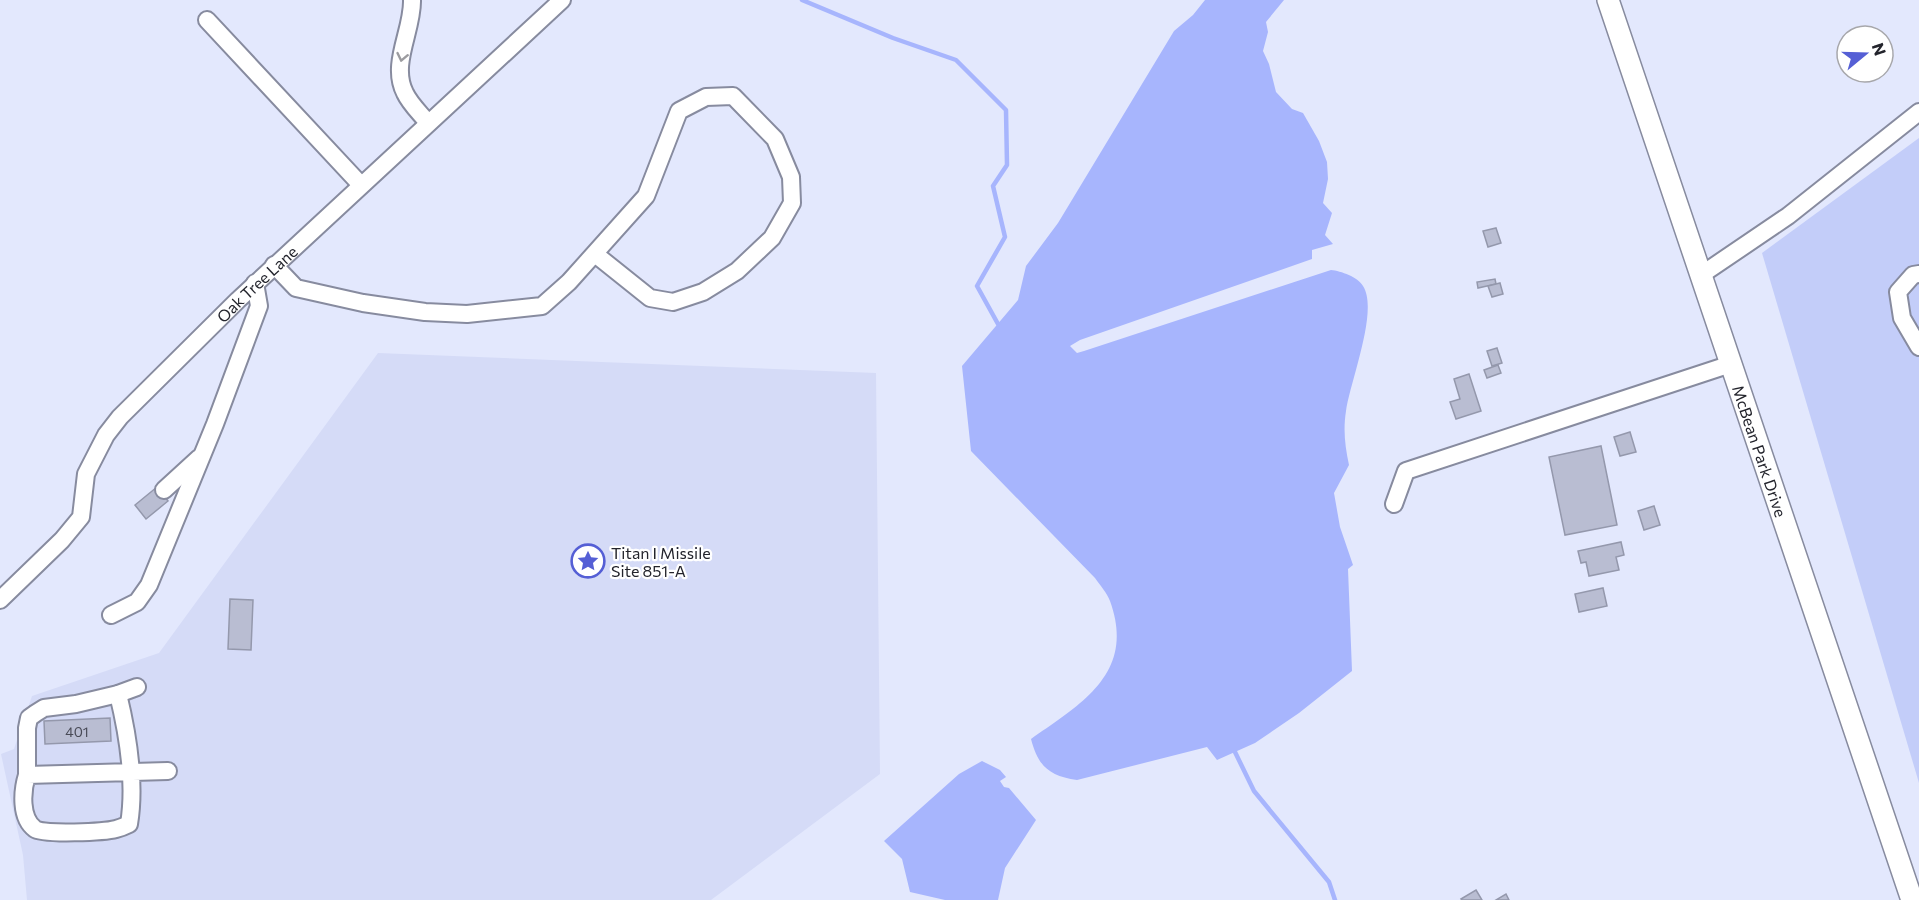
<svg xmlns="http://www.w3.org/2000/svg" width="1919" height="900" viewBox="0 0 1919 900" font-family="Commissioner,sans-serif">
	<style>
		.built { fill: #d5dbf7 }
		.green { fill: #c3cdf9 }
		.water { fill: #a7b5fd }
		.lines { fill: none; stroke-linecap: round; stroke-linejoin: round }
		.stream { stroke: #a7b5fd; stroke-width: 4.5 }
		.building { fill: #b9bdd2; stroke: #9498ac; stroke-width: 1.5 }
		.minor-casing { stroke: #878b9f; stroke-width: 20 }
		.major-casing { stroke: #878b9f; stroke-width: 24 }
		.minor { stroke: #fff; stroke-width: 16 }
		.major { stroke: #fff; stroke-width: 21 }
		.oneway { stroke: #9c9ca0 }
		.labels { text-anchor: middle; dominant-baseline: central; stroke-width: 4.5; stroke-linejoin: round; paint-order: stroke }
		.number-label { font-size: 14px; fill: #484a56 }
		.street-label { font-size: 16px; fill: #23242c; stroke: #fff }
		.poi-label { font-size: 16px; fill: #23242c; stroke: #fff; text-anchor: start }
	</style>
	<rect width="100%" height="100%" fill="#e3e8fd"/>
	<path class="built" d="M378 353 876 373 880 774 711 900H27L23 855 1 754 14 749 32 696 159 653Z"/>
	<path class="green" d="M1919 138V783L1762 253Z"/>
	<g class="water">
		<path d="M1205 0H1284L1266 22 1268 32 1263 51 1269 64 1276 92 1292 109 1303 113 1319 141 1327 162 1328 179 1323 203 1332 213 1325 235 1333 244 1312 250V259L1080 340 1070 346 1077 353 1084 351 1331 270C1341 271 1358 277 1363 286 1379 310 1350 382 1346 411 1343 430 1345 446 1349 465L1334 493 1340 527 1353 565 1348 569 1352 671 1299 713 1255 743 1217 760 1207 747 1077 780C1049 776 1038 766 1031 739 1082 703 1136 673 1110 601 1107 593 1100 585 1095 578L971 451 962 366 1018 300 1026 266 1058 223 1174 31 1193 15Z"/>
		<path d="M982 761 1000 770 1006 777 1000 781 1004 787 1009 788 1036 820 1005 868 998 900H945L910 892 902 859 884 841 959 774Z"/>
	</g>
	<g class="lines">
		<g class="stream">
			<path d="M802 0 893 38 956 60 1006 110 1007 165 993 186 1005 237 977 286 998 324"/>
			<path d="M1235 752 1254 791 1329 882 1335 900"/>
		</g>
	</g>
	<g class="building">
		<path d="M1496 228 1501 243 1488 247 1483 231Z"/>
		<path d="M1495 279 1496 284 1478 288 1477 282Z"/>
		<path d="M1500 283 1503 294 1492 297 1488 286Z"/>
		<path d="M1497 348 1502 363 1492 366 1487 351Z"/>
		<path d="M1498 365 1501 373 1487 378 1484 370Z"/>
		<path d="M1469 374 1481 411 1456 419 1450 402 1460 399 1454 379Z"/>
		<path d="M1630 432 1636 452 1620 456 1614 437Z"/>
		<path d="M1601 446 1617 525 1565 535 1549 457Z"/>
		<path d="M157 487 168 501 146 519 135 505Z"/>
		<path d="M1654 506 1660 525 1644 530 1638 511Z"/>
		<path d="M1621 542 1624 555 1616 557 1619 570 1589 576 1586 562 1581 563 1578 551Z"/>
		<path d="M1603 588 1607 606 1579 612 1575 594Z"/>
		<path d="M230 599 253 600 251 650 228 649Z"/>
		<path d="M110 718 111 741 45 744 44 721Z"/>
		<path d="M1476 890 1482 900H1462L1461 899Z"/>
		<path d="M1506 894 1509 900H1496Z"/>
	</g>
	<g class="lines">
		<g class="minor-casing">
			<g id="minor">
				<path d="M412 0C413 30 390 64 405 93 410 104 421 114 428 123"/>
				<path d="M207 20 361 185"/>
				<path d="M274 265 296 288 363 303 425 312 467 314 542 306 569 282 646 196 679 111 706 97 733 96 775 139 791 177 792 203 772 238 737 271 703 292 673 302 650 298 595 254"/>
				<path d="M1919 274 1913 275 1898 292 1902 318 1919 347"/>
				<path d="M1701 275 1788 216 1919 112"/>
				<path d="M164 490 199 458"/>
				<path d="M1394 504 1406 471 1731 364"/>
				<path id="s1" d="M0 600 62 540 81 517 86 474 106 435 120 417 238 300 562 0"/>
				<path d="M111 615 137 602 149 585 215 424 259 306 255 283"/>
				<path d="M118 694C128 735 136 782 129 824 125 826 120 828 116 829 105 832 43 835 35 829 20 818 22 791 27 775L168 771"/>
				<path d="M27 775V728L29 718 36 713 44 708 76 704 118 694 137 687"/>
			</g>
		</g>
		<g class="major-casing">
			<g id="major">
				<path id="s2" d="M1608 0 1912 900"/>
			</g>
		</g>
		<use href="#minor" class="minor"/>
		<use href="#major" class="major"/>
	</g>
	<defs><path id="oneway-chevron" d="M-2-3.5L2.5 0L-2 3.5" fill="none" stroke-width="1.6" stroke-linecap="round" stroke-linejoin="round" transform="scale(1.5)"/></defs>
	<use class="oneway" href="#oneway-chevron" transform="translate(402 57) rotate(102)"/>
	<defs>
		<g id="sight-ring" transform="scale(1.725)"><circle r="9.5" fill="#fff" stroke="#555fd5" stroke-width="1.5"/><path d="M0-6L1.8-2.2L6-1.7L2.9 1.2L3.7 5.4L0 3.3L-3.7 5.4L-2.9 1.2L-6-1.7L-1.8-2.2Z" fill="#555fd5"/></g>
	</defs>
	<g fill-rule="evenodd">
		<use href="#sight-ring" x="588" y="561"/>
	</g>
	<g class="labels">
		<g class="number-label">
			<text x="77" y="731">401</text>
		</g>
		<g class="street-label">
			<text stroke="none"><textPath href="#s1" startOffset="417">Oak Tree Lane</textPath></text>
			<text stroke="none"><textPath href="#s2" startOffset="476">McBean Park Drive</textPath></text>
		</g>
		<g class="poi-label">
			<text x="611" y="552">Titan I Missile<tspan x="611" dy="18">Site 851-A</tspan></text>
		</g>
	</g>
	<g transform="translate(1865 54) rotate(71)"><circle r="28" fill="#ffffff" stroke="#a7a7ab" stroke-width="1.5"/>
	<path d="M0-4.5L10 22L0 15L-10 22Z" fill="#555fd5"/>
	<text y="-9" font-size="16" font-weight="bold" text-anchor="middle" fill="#23242c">N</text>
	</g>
</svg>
